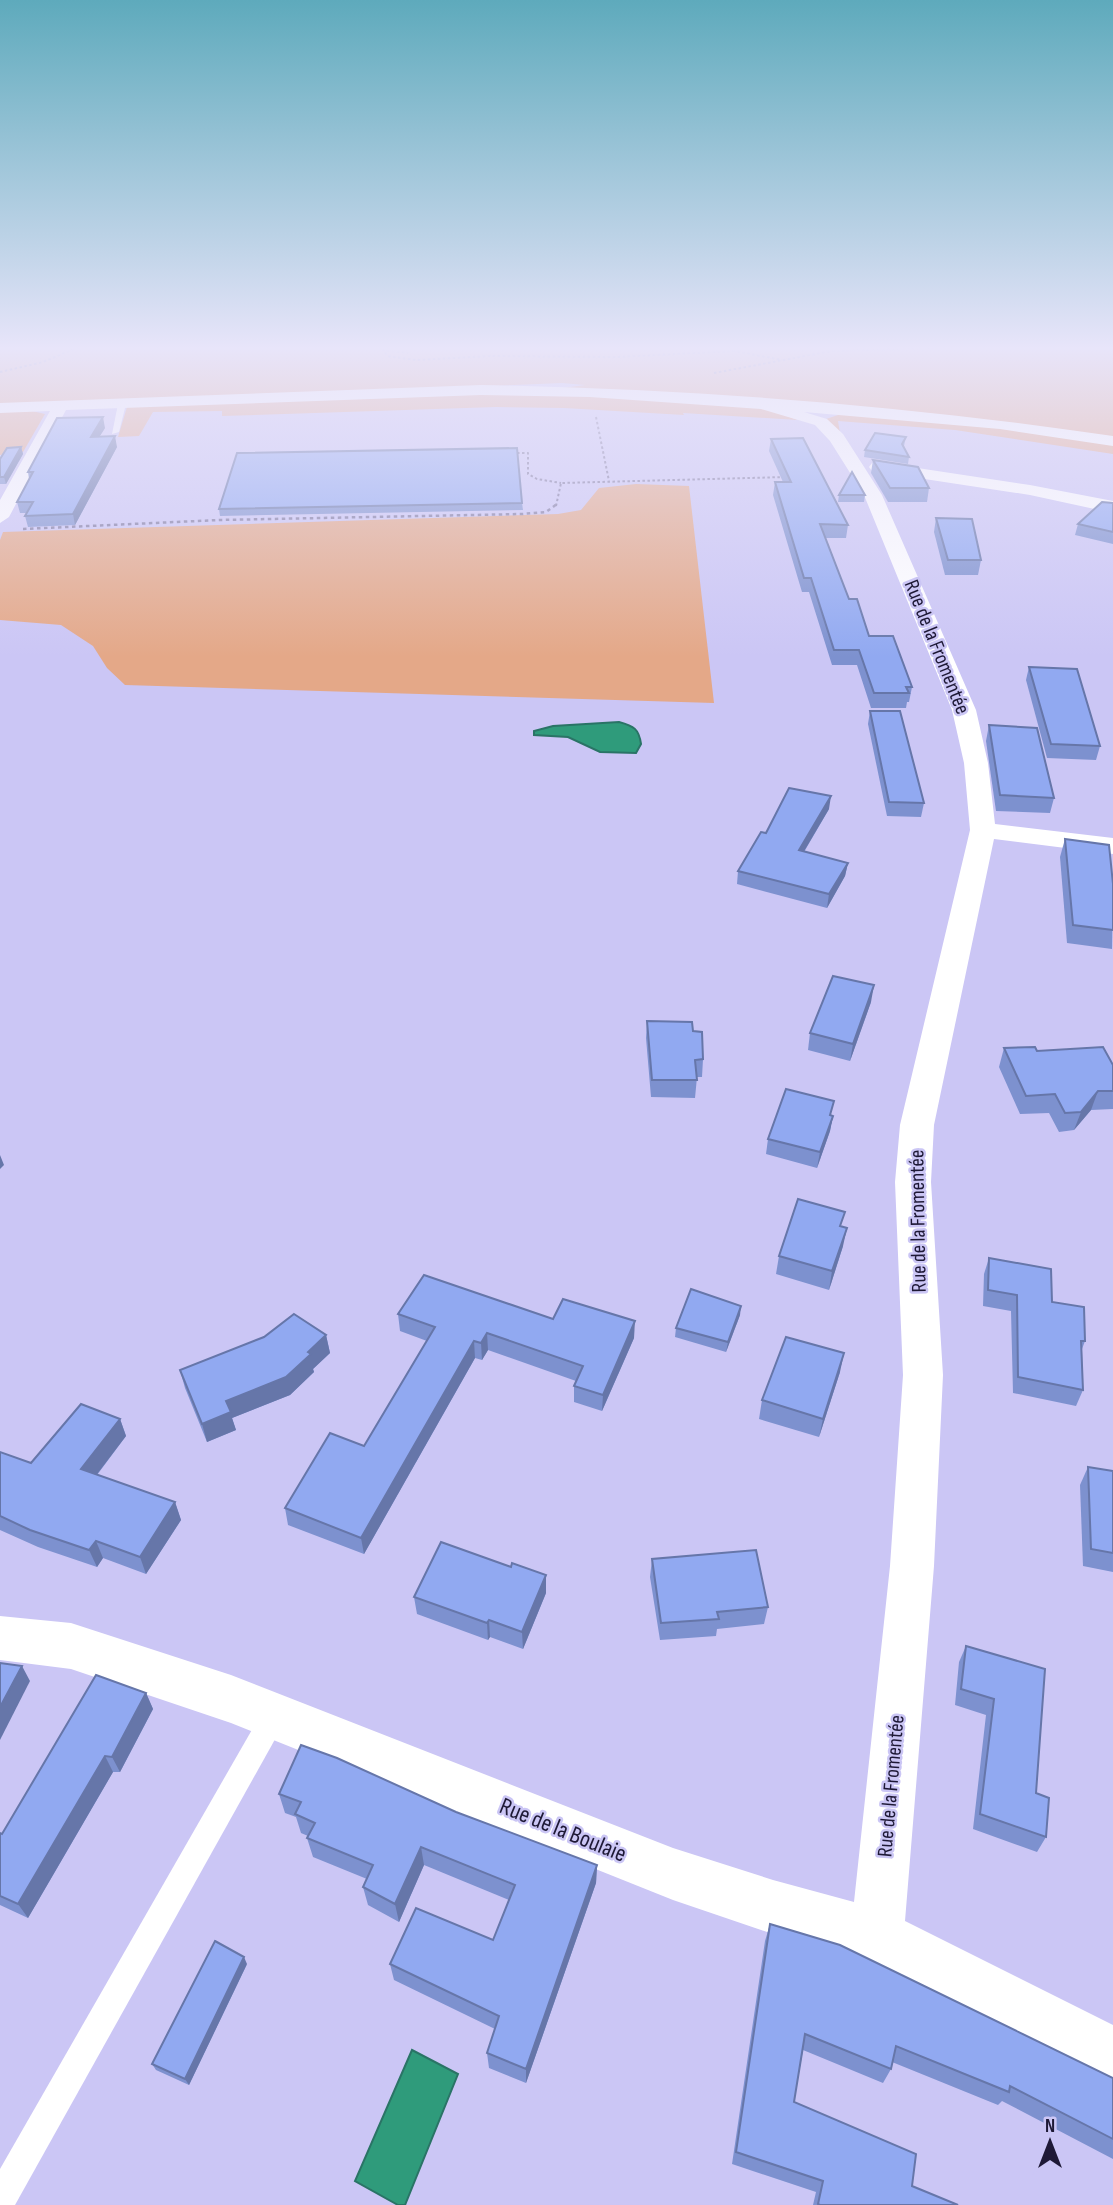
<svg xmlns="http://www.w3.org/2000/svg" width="1113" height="2205" viewBox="0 0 1113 2205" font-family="'Sofia Sans Condensed',sans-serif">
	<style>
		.green { fill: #e4a888 }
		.water { fill: #2f9b7b; stroke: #2a7466; stroke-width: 2 }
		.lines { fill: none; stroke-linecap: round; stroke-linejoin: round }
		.path-far1 { stroke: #7d789f; stroke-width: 2; stroke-dasharray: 2.5 2.5; stroke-linecap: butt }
		.path { stroke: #7d789f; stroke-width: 2.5; stroke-dasharray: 3.5 3.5; stroke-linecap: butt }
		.service { fill: #fff; fill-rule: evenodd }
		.minor { fill: #fff; fill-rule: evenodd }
		.wall { fill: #7d91cf }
		.shaded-wall { fill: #6676a9 }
		.building { fill: #91a9f1; stroke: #6676a9; stroke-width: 2 }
		.labels { text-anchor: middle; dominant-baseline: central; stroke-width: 5; stroke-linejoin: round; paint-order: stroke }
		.street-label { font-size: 21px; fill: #1e1936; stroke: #cbc6f5 }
		.near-street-label { font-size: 24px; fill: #1e1936; stroke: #cbc6f5 }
	</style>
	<rect width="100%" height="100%" fill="#cbc6f5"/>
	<g class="green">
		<path d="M0 348H1113V439L563 388 585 385 562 383 50 405 0 403Z"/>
		<path d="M538 392 759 406 798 420 683 413 684 415 564 408 496 407 222 416V411L153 412 139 436 118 437 127 407Z"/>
		<path d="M0 411H32L45 414 23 452 0 455Z"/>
		<path d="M847 412 1026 429 1113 442V454L955 430 838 421 840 433 826 419Z"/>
		<path d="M636 484 689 486 714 703 125 685 107 668 93 646 61 625 0 620V540L3 532 558 514 581 510 599 488Z"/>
	</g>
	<g class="water">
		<path d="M619 722C634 726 639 729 641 744L636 753 600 752 568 737 534 735V731L553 726Z"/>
		<path d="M412 2050 458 2074 405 2205H398L355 2181Z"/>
	</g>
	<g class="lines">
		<g class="path-far1">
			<path d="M383 348 387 356 416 360 490 356 616 357 735 351 782 360"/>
			<path d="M382 350 408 353"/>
			<path d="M0 372 43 362 76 348"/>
			<path d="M714 373 832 351 933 348"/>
			<path d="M596 417 609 481"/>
			<path d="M512 453H528V474L537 479 561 483"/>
			<path d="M556 506 561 483 786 477"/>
		</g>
		<path class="path" d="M23 529 219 520 522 514 546 512 557 504"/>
		<g class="service">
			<path d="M122 402 126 404 119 432 112 434 118 404Z"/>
			<path d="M274 1703 283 1707 287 1716 283 1725 15 2205H0V2169L265 1707Z"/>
		</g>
		<g class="minor">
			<path d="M481 385C692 389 904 405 1113 436V446L1000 429 804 412 827 419 843 434 882 495 976 710 988 763 995 824 1113 838V854L994 839 934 1125 931 1182 943 1375 934 1566 905 1921 1113 2025V2084L869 1961 773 1934 673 1900 231 1723 71 1669 0 1660V1616L71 1623 231 1675 673 1848 773 1880 854 1902 890 1566 903 1375 895 1182 900 1125 970 830 964 763 952 710 864 495 830 441 815 425 761 409 590 397 481 395 66 410 9 517 0 523V500L50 411 0 413V403Z"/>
			<path d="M878 462 1030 485 1113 501V513L1030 495 872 471 869 467 872 463Z"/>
		</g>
	</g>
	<g class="wall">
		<path d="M105 428 99 437 117 447 75 525 28 527 25 516 27 513H20L17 502 29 479 28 472Z"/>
		<path d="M906 437 904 446 909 457 908 464 864 457 865 450Z"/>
		<path d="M771 439 848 525 846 538H825L849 599 869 636 912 687 909 702H907L906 708H871L857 665H832L809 592H802L773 495 775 482H783L769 451Z"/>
		<path d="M21 447 23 454 6 484H0V459Z"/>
		<path d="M873 460 929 488 927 502H888L871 473Z"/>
		<path d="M839 495H865L864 502H838Z"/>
		<path d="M522 503 523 510 220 516 219 509Z"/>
		<path d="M1113 503V544L1075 535 1078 524Z"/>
		<path d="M936 518 981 560 978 575H945L934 532Z"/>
		<path d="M1029 667 1100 746 1096 760 1047 758 1026 680Z"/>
		<path d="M870 711 924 803 921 817 887 816 868 724Z"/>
		<path d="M989 725 1054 798 1050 813 996 811 986 741Z"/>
		<path d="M829 809 804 852 848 863 845 876 827 908 737 884 738 871 766 833Z"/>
		<path d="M1065 839 1113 884 1112 949 1067 943 1060 857Z"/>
		<path d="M871 1002 850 1061 808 1050 810 1033Z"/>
		<path d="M647 1021 693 1031 703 1059 702 1077H697L695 1098 651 1097 646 1038Z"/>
		<path d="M1004 1048 1037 1051 1113 1065V1109L1091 1110 1074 1130 1059 1132 1049 1113 1020 1114 999 1067Z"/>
		<path d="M831 1116H833L830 1131 817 1168 766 1154 768 1139Z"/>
		<path d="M842 1226 843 1246 829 1290 776 1274 779 1256Z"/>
		<path d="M989 1258 1052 1302 1085 1341 1082 1349 1083 1390 1076 1406 1013 1393 1011 1311 983 1306 984 1274Z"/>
		<path d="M398 1314 553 1319 634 1338 602 1411 574 1402V1386L576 1381 488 1350 482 1360 475 1358 364 1554 288 1525 285 1508 364 1446 427 1341 400 1331Z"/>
		<path d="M740 1315 726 1352 675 1337 676 1328Z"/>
		<path d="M326 1335 330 1353 313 1369 314 1372 290 1395 232 1418 236 1430 207 1442 185 1388 180 1370Z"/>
		<path d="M840 1372 819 1437 759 1419 762 1400Z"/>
		<path d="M120 1419 126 1436 97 1475 175 1502 181 1520 146 1574 103 1558 97 1567 38 1547 0 1530V1452L31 1463Z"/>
		<path d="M1088 1467 1113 1471V1572L1083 1566 1080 1485Z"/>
		<path d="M652 1559 768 1607 764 1624 717 1629 716 1636 660 1640 650 1577Z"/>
		<path d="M546 1593 523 1649 490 1637 488 1640 417 1614 414 1597Z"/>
		<path d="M966 1646 1045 1669 1036 1793 1046 1837 1037 1852 973 1829 986 1715 955 1705 959 1662Z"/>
		<path d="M146 1693 153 1709 120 1772H113L28 1918 0 1905V1833L2 1834Z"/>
		<path d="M279 1794 456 1812 597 1865 596 1883 526 2083 489 2068 487 2053 495 2029 394 1980 390 1964 493 1940 509 1900 424 1865 399 1922 368 1905 363 1887 367 1879 313 1857 307 1838 308 1836 301 1833 296 1817 285 1813Z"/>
		<path d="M770 1924 1113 2078V2159L1002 2101 998 2105 892 2062 891 2069 883 2083 803 2050 794 2102 912 2186 958 2205H813L816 2192 732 2164 765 1941Z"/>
		<path d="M247 1964 189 2085 156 2070 152 2064Z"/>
	</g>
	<g class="shaded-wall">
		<path d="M103 417 105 428 93 447 91 437Z"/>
		<path d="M115 436 117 447 75 525 73 514Z"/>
		<path d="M21 447 23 454 6 484 4 477Z"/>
		<path d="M831 796 829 809 797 863 799 850Z"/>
		<path d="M848 863 845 876 827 908 829 894Z"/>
		<path d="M874 985 871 1002 850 1061 853 1044Z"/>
		<path d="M1098 1091 1091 1110 1074 1130 1081 1112Z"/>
		<path d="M833 1116 830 1131 817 1168 820 1152Z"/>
		<path d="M0 1155 4 1165 0 1169Z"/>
		<path d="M847 1228 843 1246 829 1290 832 1271Z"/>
		<path d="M741 1306 740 1315 726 1352 728 1342Z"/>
		<path d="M635 1321 634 1338 602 1411 603 1395Z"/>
		<path d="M487 1333 488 1350 482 1360 481 1343Z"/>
		<path d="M326 1335 330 1353 313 1369 314 1372 290 1395 232 1418 236 1430 207 1442 202 1424 226 1401 308 1352Z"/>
		<path d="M474 1341 475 1358 364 1554 361 1538Z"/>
		<path d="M844 1353 840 1372 819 1437 823 1419Z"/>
		<path d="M120 1419 126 1436 88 1486 81 1469Z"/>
		<path d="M175 1502 181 1520 146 1574 140 1557Z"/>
		<path d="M96 1541 103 1558 97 1567 89 1550Z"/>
		<path d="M546 1575V1593L523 1649 522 1632Z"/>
		<path d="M489 1620 490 1637 488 1640 487 1623Z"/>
		<path d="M22 1666 30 1681 0 1740V1707Z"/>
		<path d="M146 1693 153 1709 120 1772 112 1757Z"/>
		<path d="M105 1756 113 1772 28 1918 18 1904Z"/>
		<path d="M421 1847 424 1865 399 1922 395 1904Z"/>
		<path d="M597 1865 596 1883 526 2083V2069Z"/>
		<path d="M244 1957 247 1964 189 2085 185 2079Z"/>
	</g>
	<g class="building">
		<path d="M103 417 91 437 115 436 73 514 25 516 33 502H17L33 472H28L57 418Z"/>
		<path d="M875 433 906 437 902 444 909 457 865 450Z"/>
		<path d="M803 438 848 525 820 524 849 599H857L869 636H893L912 687H906L909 693H874L859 650H834L811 578H804L775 482H791L771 439Z"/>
		<path d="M21 447 4 477H0V459L7 448Z"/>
		<path d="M517 448 522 503 219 509 237 453Z"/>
		<path d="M873 460 918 467 929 488H890Z"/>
		<path d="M852 472 865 495H839Z"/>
		<path d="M1102 502 1113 503V532L1078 524Z"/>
		<path d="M936 518 972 519 981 560H948Z"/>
		<path d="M1029 667 1077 669 1100 746 1051 744Z"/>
		<path d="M870 711H900L924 803 889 802Z"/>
		<path d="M989 725 1037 728 1054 798 1000 795Z"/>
		<path d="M789 788 831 796 799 850 848 863 829 894 738 871 761 832 766 833Z"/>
		<path d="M1065 839 1109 845 1113 884V930L1073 925Z"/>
		<path d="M833 976 874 985 853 1044 810 1033Z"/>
		<path d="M647 1021 692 1022 693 1031 702 1032 703 1059 695 1060 697 1080H652Z"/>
		<path d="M1035 1047 1037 1051 1103 1047 1113 1065V1091H1098L1081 1112 1065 1113 1055 1094 1026 1096 1004 1048Z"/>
		<path d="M786 1089 834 1101 830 1115 833 1116 820 1152 768 1139Z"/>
		<path d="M798 1199 845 1212 840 1226 847 1228 832 1271 779 1256Z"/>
		<path d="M989 1258 1051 1269 1052 1302 1084 1307 1085 1341H1081L1083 1390 1018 1377 1017 1295 988 1290Z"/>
		<path d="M424 1275 553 1319 563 1299 635 1321 603 1395 574 1386 583 1366 487 1333 481 1343 474 1341 361 1538 285 1508 330 1433 364 1446 435 1327 398 1314Z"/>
		<path d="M691 1289 741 1306 728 1342 676 1328Z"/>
		<path d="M294 1314 326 1335 308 1352 311 1354 286 1377 226 1401 231 1412 202 1424 180 1370 264 1337Z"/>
		<path d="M786 1337 844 1353 823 1419 762 1400Z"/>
		<path d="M81 1404 120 1419 81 1469 175 1502 140 1557 96 1541 89 1550 30 1530 0 1516V1452L31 1463Z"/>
		<path d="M1088 1467 1113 1471V1553L1091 1549Z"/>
		<path d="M441 1542 511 1567 512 1563 546 1575 522 1632 489 1620 487 1623 414 1597Z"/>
		<path d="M756 1550 768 1607 717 1612 719 1619 661 1623 652 1559Z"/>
		<path d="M966 1646 1045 1669 1036 1793 1049 1798 1046 1837 980 1814 994 1699 961 1689Z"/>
		<path d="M0 1663 22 1666 0 1707Z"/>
		<path d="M96 1675 146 1693 112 1757 105 1756 18 1904 0 1896V1833L2 1834Z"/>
		<path d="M301 1745 337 1758 456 1812 597 1865 526 2069 487 2053 499 2016 390 1964 416 1908 493 1940 515 1885 421 1847 395 1904 363 1887 373 1865 307 1838 315 1823 295 1814 301 1802 279 1794Z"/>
		<path d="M770 1924 840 1945 1113 2078V2139L1010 2086 1009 2092 896 2046 891 2069 805 2034 794 2102 916 2154 912 2186 958 2205H820L818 2204 823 2181 736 2152Z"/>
		<path d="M215 1941 244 1957 185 2079 152 2064Z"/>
	</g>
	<linearGradient id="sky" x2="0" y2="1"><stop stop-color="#5eaabc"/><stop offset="0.53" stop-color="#e8e5fa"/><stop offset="1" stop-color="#e8e5fa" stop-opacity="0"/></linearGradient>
	<rect width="1113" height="657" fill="url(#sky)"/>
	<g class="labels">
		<g class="street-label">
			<text transform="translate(937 647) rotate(68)">Rue de la Fromentée</text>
			<text transform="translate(918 1221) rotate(-91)">Rue de la Fromentée</text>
			<text transform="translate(891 1786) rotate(-85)">Rue de la Fromentée</text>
		</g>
		<g class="near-street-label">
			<text transform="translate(563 1830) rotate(22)">Rue de la Boulaie</text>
		</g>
	</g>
	<g transform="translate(1050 2142)" stroke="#cbc6f5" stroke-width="5" paint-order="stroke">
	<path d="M0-5L12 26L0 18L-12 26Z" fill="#1e1936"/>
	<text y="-10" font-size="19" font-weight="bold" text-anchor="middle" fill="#1e1936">N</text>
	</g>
</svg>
